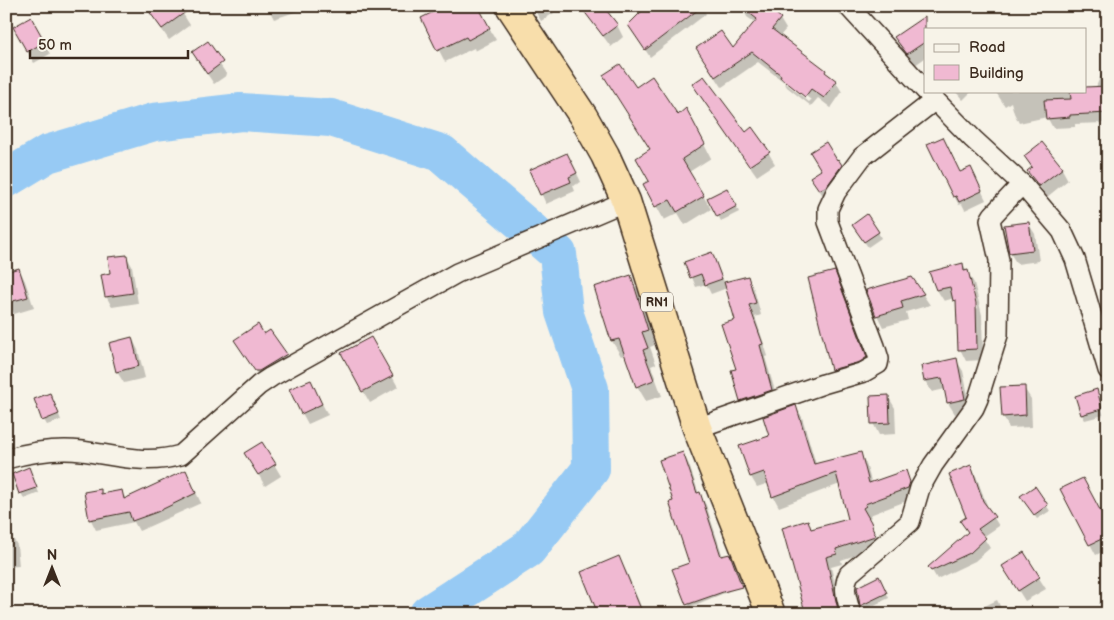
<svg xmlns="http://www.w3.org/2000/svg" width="1114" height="620" viewBox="0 0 1114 620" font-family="'Balsamiq Sans',sans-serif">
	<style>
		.shadow { fill: #0003; fill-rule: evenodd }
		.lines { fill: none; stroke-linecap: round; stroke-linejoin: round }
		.river { stroke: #97caf4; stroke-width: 38 }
		.building { fill: #f0b9d2; stroke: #3b2a1e }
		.minor-casing { stroke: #3b2a1e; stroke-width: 22 }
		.trunk-casing { stroke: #3b2a1e; stroke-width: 31 }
		.minor { stroke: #f7f3e8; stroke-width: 19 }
		.trunk { stroke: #f8deab; stroke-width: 28 }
		.labels { text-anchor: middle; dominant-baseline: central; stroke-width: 5; stroke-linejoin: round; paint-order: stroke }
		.shield { fill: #f7f3e8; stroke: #73665b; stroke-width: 1 }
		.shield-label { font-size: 12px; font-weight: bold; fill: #3b2a1e }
	</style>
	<rect width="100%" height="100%" fill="#f7f3e8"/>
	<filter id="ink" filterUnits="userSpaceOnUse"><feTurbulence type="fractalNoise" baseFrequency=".02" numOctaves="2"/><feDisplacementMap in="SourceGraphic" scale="10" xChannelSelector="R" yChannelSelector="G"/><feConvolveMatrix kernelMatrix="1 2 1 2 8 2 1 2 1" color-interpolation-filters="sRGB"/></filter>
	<g filter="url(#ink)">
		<g class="shadow">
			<path d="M267 6H297L298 11 274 19Z"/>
			<path d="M443 6H477L496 40 475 51 474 48 445 62 423 19 444 8Z"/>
			<path d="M532 6H551L554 13 541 21Z"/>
			<path d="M702 6 706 14 650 57 634 33Z"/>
			<path d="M742 6 780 19 786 29 780 36 825 71 828 76 836 82 842 92 831 108 818 98 811 106 787 87 784 82 758 62 722 87 703 58 733 50 756 23 747 17ZM783 78 811 100 809 102 783 81Z"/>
			<path d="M147 8 183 14 190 25 169 40Z"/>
			<path d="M586 13 617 25 623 37 611 47Z"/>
			<path d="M31 19 50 54 34 63 15 28Z"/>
			<path d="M920 22 925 29V58L915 65 895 38Z"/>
			<path d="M206 44 227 75 214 84 193 53Z"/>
			<path d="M1106 62 1108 63V131L1104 123 1075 124V127L1053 128 1047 117 1019 123 1014 113 1011 102 1005 106 995 91H1085L1096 87Z"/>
			<path d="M635 89 677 117 693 123 711 158 689 172 711 209 685 225 678 213 664 220 645 185 651 181V150Z"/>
			<path d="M955 91H972L963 100Z"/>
			<path d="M700 96 768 152 775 164 757 176Z"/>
			<path d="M1025 157 1062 169 1068 180 1047 197 1029 171 1032 168Z"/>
			<path d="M838 160 846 175 825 199 817 186Z"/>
			<path d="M572 163 581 182 573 186 575 191 546 204 531 171Z"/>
			<path d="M960 173 975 177 986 200 965 210 962 204 959 205 954 196Z"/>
			<path d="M727 189 739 212 721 221 709 199Z"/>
			<path d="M1028 223 1035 234 1039 261 1017 264 1010 253Z"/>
			<path d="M856 230 878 232 881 238 868 247Z"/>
			<path d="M712 253 725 284 747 278 754 289 761 315 755 317 768 356 765 357 778 401 747 412 741 401 736 320 727 288 711 294 706 284 696 287 686 263Z"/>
			<path d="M126 256 132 266 138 303 112 307 106 296 112 274Z"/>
			<path d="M962 264 974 283 982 315 983 360 966 361 960 349 958 307 954 298 944 301 937 290 931 273ZM970 282H972L978 308 976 309Z"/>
			<path d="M19 269 25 281 34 308 14 314 6 298Z"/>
			<path d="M834 273 839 282 871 367 838 379 832 369Z"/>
			<path d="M630 277 639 292 655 345 650 347 656 364 651 366 662 396 646 401 637 386 626 354 621 356 612 341Z"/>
			<path d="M912 279 930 305 906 312 908 320 883 327 877 315Z"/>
			<path d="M270 331 293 366 263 382 235 341 264 336Z"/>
			<path d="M132 338 138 350 145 378 124 383 117 372Z"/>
			<path d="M371 338 398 387 370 403 342 354Z"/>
			<path d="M956 360 963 371 971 410 955 414 948 403 945 389 932 392 925 381 922 367Z"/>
			<path d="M310 381 328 415 308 424 302 413Z"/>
			<path d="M1024 388 1031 399 1032 427 1009 428 1003 416Z"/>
			<path d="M1096 391 1104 415 1085 420 1082 415Z"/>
			<path d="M888 396 895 408 896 434 879 435 873 423Z"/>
			<path d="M53 400 61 420 47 425 44 420Z"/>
			<path d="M796 407 802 417 816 464 860 453 866 464 872 484 905 471 916 494 914 498 870 515 871 517 868 519 876 534 880 547 841 560 842 564 831 567 842 614H806L807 522 812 530 850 519 840 484 779 507 773 496 769 483 757 487 751 477 740 447 770 437Z"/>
			<path d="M262 444 281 476 265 486 246 453Z"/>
			<path d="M683 453 689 465 699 494 706 505 723 557 730 555 744 585 690 607 683 596 690 563 674 501Z"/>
			<path d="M971 467 976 476 988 508 999 526 983 537 990 548 975 561 937 579 930 567 969 533 962 522 968 517Z"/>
			<path d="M32 474 39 493 24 499 13 475Z"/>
			<path d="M191 482 201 503 139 531 134 522 96 530 91 520 100 490 103 495 121 491 126 499Z"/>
			<path d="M1035 488 1050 511 1037 519 1025 502Z"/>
			<path d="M1108 504V549L1096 555 1090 544 1099 510Z"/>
			<path d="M14 540 17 545 19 566 6 567V541Z"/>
			<path d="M1023 553 1046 589 1025 601 1010 577Z"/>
			<path d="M618 557 627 573 644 614H584L596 605Z"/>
			<path d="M882 583 889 598 864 610 862 605Z"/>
			<path d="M1108 598V614H1105L1099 603Z"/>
			<path d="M997 600 1004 614H976L975 611Z"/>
		</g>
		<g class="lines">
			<path class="river" d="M6 179 47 154 154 122 241 112 331 118 441 153 558 254 564 312 590 389 591 469 528 549 428 614"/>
		</g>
		<g class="building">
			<path d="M145 6H194L162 29Z"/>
			<path d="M445 6H478L490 28 468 40 466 37 437 51 421 18Z"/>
			<path d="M580 6H603L618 25 603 36Z"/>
			<path d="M647 6H703L645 50 628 25Z"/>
			<path d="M740 6H767L781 18 772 29 826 70 825 72 837 81 824 98 811 89 805 97 780 77 781 75 752 52 715 77 696 48 721 31 733 48 757 19Z"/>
			<path d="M925 16V42L907 54 894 37Z"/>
			<path d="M31 17 45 42 27 52 13 27Z"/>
			<path d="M208 41 223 62 207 74 192 52Z"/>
			<path d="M620 64 636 87 652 76 678 115 686 108 705 144 682 159 704 196 677 212 670 200 655 207 643 184 649 181 636 158 650 149 603 75Z"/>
			<path d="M704 76 746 132 752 127 770 152 749 166 692 84Z"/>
			<path d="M1108 86V113L1070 115V117L1046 119 1044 100 1071 99 1070 91H1085V87Z"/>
			<path d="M943 137 960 172 971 167 982 191 959 202 956 196 953 197 927 144Z"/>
			<path d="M826 142 837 160 838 159 842 165 827 186 819 190 810 177 821 170 810 152Z"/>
			<path d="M1042 142 1063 168 1039 186 1027 171 1032 167 1024 156Z"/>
			<path d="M567 153 577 173 569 177 571 182 540 195 529 170Z"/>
			<path d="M727 188 737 206 717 217 707 198Z"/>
			<path d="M867 214 879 232 864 242 852 225Z"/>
			<path d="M1029 222 1033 250 1009 253 1004 225Z"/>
			<path d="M712 252 722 279 705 285 701 274 690 278 684 262Z"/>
			<path d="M127 255 133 293 105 297 101 275 110 273 108 257Z"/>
			<path d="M963 263 964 271 968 270 976 303 977 349 958 350 956 300 953 301 950 287 936 290 929 272Z"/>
			<path d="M19 268 28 297 6 303V272Z"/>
			<path d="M835 271 867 357 860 362 831 370 808 278Z"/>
			<path d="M631 275 648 330 642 332 648 348 643 350 654 380 636 387 619 339 611 341 594 287Z"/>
			<path d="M748 276 756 303 749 305 763 344 760 345 772 390 740 401 731 370 736 369 721 324 735 320 724 282Z"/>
			<path d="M912 277 924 294 901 301 903 308 876 316 866 290Z"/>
			<path d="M258 324 264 334 270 330 287 354 259 371H255L234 340Z"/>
			<path d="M132 337 139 366 116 372 109 343Z"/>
			<path d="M371 337 393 376 362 392 341 353Z"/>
			<path d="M957 358 965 399 947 403 942 378 924 381 921 366Z"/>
			<path d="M311 380 322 404 301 414 289 389Z"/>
			<path d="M1025 386 1026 415 1002 417 1000 387Z"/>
			<path d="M1097 389 1102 409 1081 415 1075 396Z"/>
			<path d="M50 393 59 414 42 421 34 399Z"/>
			<path d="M889 395 890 423 871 424 870 396Z"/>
			<path d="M796 405 814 464 861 452 869 483 906 470 910 482 908 488 865 504 866 506 863 508 871 522 875 536 836 549 837 554 826 557 839 614H801L805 612 782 528 808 520 811 529 848 519 836 473 772 497 764 472 750 477 739 446 769 436 763 417Z"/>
			<path d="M262 442 276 464 258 475 244 453Z"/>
			<path d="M683 452 697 493 700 492 721 556 730 554 742 587 723 592 686 605 672 569 689 563 669 502 673 501 659 460Z"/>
			<path d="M971 465 983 501 995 517 978 529 986 538 970 553 931 571 928 567 968 532 960 521 966 517 949 474Z"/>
			<path d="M29 467 37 488 19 494 12 474Z"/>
			<path d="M186 470 196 493 157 512 132 521 129 512 89 520 84 492 101 489V494L122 490 124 499Z"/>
			<path d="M1083 478 1108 525V536L1089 545 1060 489Z"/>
			<path d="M1035 486 1048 505 1034 515 1020 496Z"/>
			<path d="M1024 552 1040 577 1018 591 1002 566Z"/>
			<path d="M619 556 643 614H598L581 572Z"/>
			<path d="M879 576 887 593 860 606 857 587Z"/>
		</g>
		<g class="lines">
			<g class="minor-casing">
				<g id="minor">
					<path d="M848 6 925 90"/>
					<path d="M927 92 973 139 1022 184 1062 231 1075 259 1108 370"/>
					<path d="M697 428 823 384 864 372 878 364 879 359 875 346 828 222V209L836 192 862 157 935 100"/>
					<path d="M6 459C31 452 57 448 82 451 118 456 146 465 181 455L259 385 271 377 457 273 626 201"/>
					<path d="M851 614C847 599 842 588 849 574L910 522 920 488 933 465 974 408 978 399 998 335 999 260 990 220 993 215 1022 184"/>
				</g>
			</g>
			<g class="trunk-casing">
				<path id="trunk" d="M510 6 583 116 605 155 626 201 697 428 771 614"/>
			</g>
			<use href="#minor" class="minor"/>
			<use href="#trunk" class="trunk"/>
		</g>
	</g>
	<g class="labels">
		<rect class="shield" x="641" y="292.5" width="32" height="19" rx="4"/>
		<g class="shield-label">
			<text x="657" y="302">RN1</text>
		</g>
	</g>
	<rect width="1114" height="620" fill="none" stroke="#f7f3e8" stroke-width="25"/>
	<rect x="12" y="12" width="1089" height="595" fill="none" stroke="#3b2a1e" stroke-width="2" filter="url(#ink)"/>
	<rect x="924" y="28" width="162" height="65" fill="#f7f3e8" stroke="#aca397"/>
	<rect x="934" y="44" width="25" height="8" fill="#f7f3e8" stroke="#aca397"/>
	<text x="969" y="52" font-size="15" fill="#3b2a1e">Road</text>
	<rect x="934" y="65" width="25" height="15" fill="#f0b9d2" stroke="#aca397"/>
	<text x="969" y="78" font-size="15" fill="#3b2a1e">Building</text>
	<g transform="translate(52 568)" stroke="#f7f3e8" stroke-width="4" paint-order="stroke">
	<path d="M0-4L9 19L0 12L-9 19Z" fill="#3b2a1e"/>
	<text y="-8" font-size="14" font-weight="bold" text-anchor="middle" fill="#3b2a1e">N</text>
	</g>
	<path d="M30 50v8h158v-8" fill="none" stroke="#3b2a1e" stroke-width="2.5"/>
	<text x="38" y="50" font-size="15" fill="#3b2a1e" stroke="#f7f3e8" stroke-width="4" paint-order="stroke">50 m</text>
</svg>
